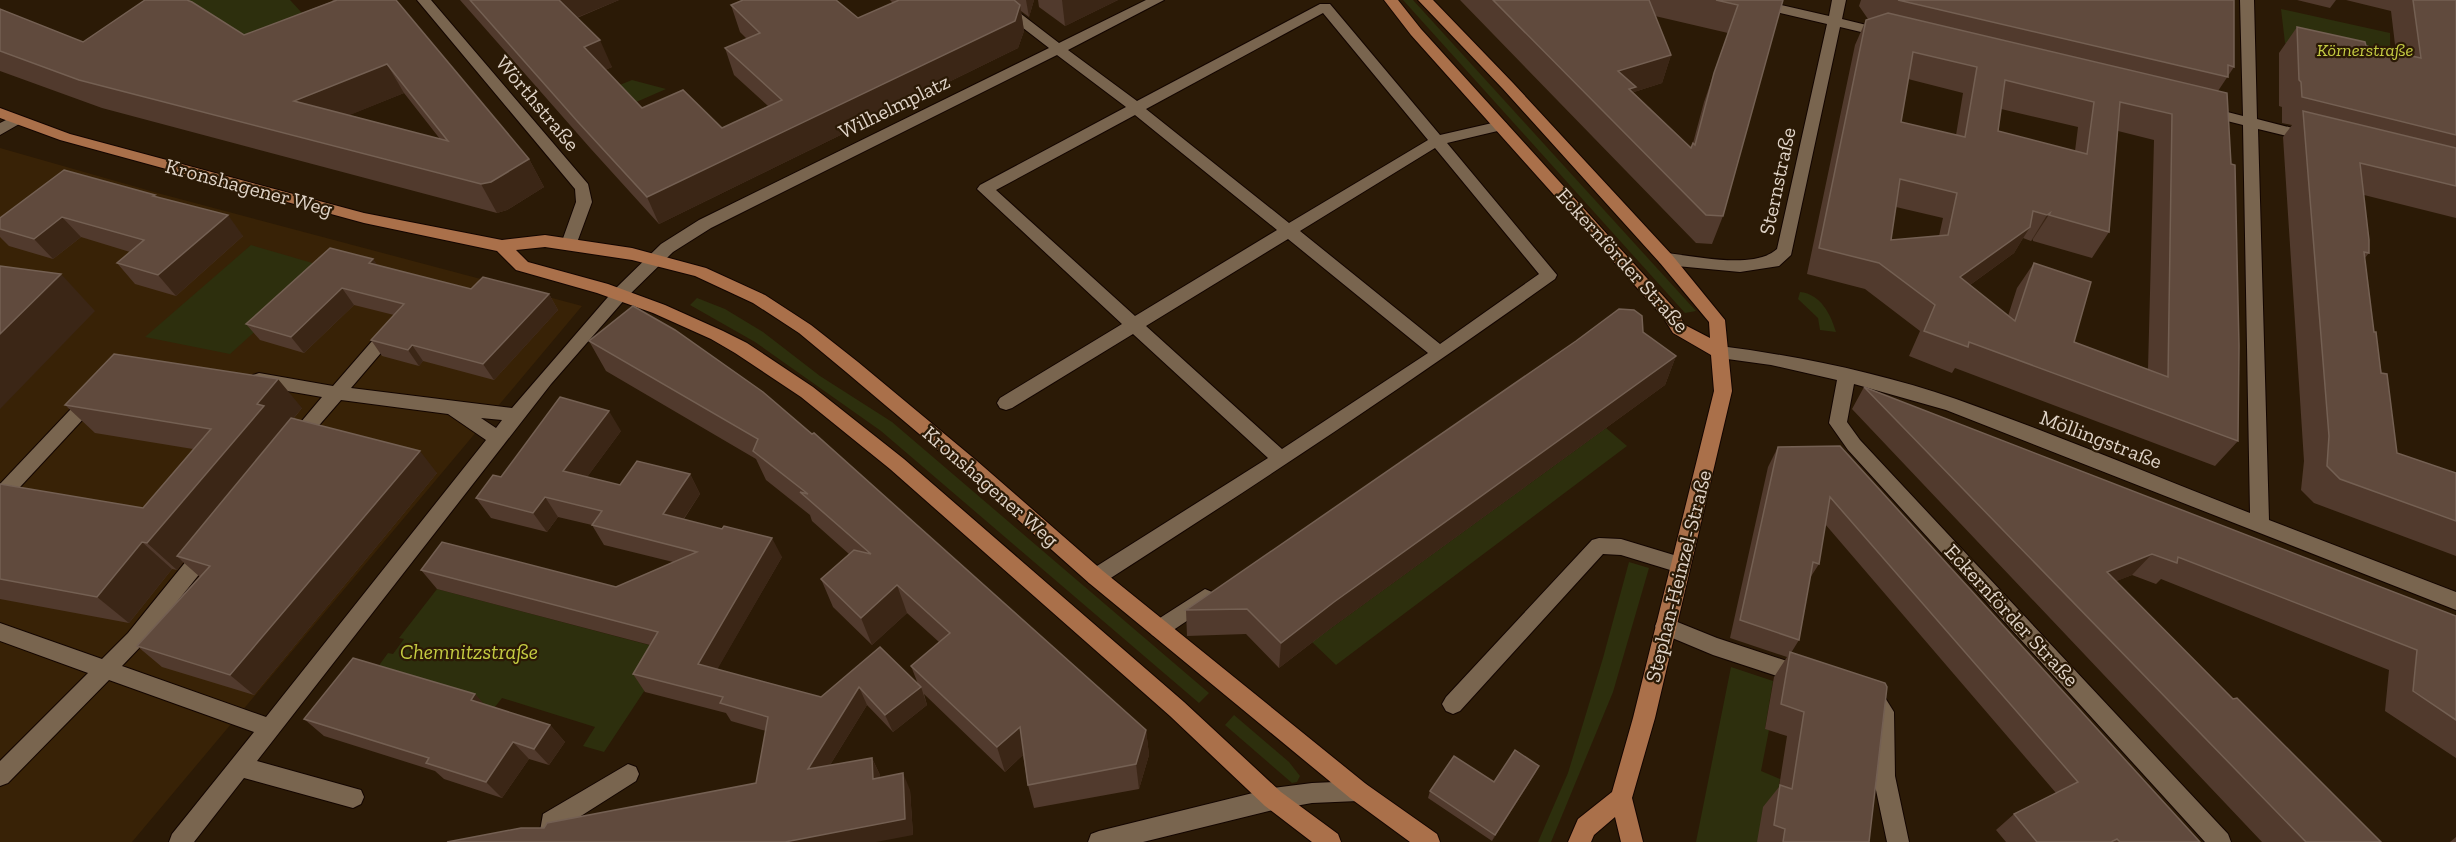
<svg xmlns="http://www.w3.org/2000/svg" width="2456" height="842" viewBox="0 0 2456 842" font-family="'Zilla Slab',serif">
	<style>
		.built { fill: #382206 }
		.green { fill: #2d2f0d }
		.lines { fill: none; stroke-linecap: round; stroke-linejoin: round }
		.minor-casing { stroke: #130500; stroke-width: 2 }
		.major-casing { stroke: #130500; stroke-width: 2 }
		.minor { fill: #79654f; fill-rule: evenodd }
		.major { fill: #aa704a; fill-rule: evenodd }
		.wall { fill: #513a2d; fill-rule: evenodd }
		.shaded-wall { fill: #3b2616 }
		.building { fill: #604a3d; stroke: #746053; stroke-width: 1.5; fill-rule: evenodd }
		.labels { text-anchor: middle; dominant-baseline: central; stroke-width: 4.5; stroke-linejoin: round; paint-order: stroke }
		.far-park-label { font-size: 18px; font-style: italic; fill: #c5cc42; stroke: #2b1a06 }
		.street-label { font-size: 21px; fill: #dfd3c7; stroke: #2b1a06 }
		.park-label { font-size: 21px; font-style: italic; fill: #c5cc42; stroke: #2b1a06 }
	</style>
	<rect width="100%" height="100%" fill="#2b1a06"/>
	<path class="built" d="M0 148 161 194 582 306 132 842H0Z"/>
	<g class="green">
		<path d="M156 0H290L326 39 263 63Z"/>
		<path d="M1403 0H1413L1696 311 1685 313Z"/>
		<path d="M2281 9 2390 33 2391 79 2285 43Z"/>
		<path d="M632 80 666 89 634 103 617 86Z"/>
		<path d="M251 245 326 267 230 354 145 337Z"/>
		<path d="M1800 292C1821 294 1831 315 1836 332L1820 330 1818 318 1798 299Z"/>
		<path d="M697 298 725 309 763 332 820 376 892 422 1209 693 1199 703 881 431 755 342 690 305Z"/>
		<path d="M1606 428 1627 446 1336 665 1312 642Z"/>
		<path d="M1629 562 1649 568 1613 692 1551 842H1538L1568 773 1603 658Z"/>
		<path d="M437 589 649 645 666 658 604 752 583 746 595 727 502 698 491 712 372 675 388 653 393 654 404 639 399 638Z"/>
		<path d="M1731 667 1773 681 1765 728 1769 730 1761 771 1780 779 1775 812 1757 842H1696Z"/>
		<path d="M1234 715 1289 762 1300 776 1297 782 1292 783 1225 725Z"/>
	</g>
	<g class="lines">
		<g class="minor-casing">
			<g id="minor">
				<path d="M417 0H431L588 184 592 202 575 248H563L561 244 576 202 575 189Z"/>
				<path d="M987 0H1003L1059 43 1146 0H1164L1068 50 1137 101 1320 4H1330L1440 135 1501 121 1506 123 1508 126 1506 129 1447 143 1557 275 1555 279C1407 385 1256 485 1103 583L1096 585 1089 583 1086 577 1089 571 1268 458 1133 334 1012 408 1006 410 1000 408 997 403 1000 398 1122 324 977 189 980 185 1126 107 1057 55 711 228 673 252 626 298 551 384 257 761 361 790 364 797 361 804 353 808 244 778 194 842H169L172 834 254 732 109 680 8 783 0 786V761L88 673 0 641V623L102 659 128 633 200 544 207 542 214 544 217 550 214 556 142 645 122 666 266 717 486 440 448 414 341 400 302 445 296 447 290 445 287 440 290 435 322 397 253 385 250 380 253 375 259 373 333 386 386 325 392 323 398 325 401 329 398 333 351 388 512 408 614 290 661 244 699 220 1049 48ZM1323 13 1428 140 1289 223 1146 109ZM1135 115 1277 230 1135 316 996 190ZM1435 148 1539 274 1440 344 1300 231ZM1288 239 1428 353 1282 449 1146 326ZM481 418 502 420 496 428Z"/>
				<path d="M1735 0H1759L1829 16 1832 0H1846L1842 19 1891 31 1893 34 1886 38 1840 27 1791 255 1779 266 1740 272 1666 265 1660 263 1658 259 1660 255 1666 253C1696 256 1754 270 1777 249L1827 24 1737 3Z"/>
				<path d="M2240 0H2254L2257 119 2316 134 2318 137 2311 142 2258 129 2269 520 2456 592V610L1946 410 1854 384 1847 422 1860 440 2228 834 2231 842H2205L1848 450 1829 423 1837 380 1771 365 1720 358 1714 357 1711 352 1714 347 1720 346C1799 356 1880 373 1956 399 2055 434 2152 475 2250 513L2243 125 2199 114 2197 111 2204 106 2243 116Z"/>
				<path d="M16 115 23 120 21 123 0 135V123Z"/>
				<path d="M93 390 99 392 102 397 99 402 7 501 0 504V484L87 392Z"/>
				<path d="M1599 538 1621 539 1687 559 1690 565 1687 571 1680 573 1621 555 1603 554 1460 711 1453 714 1446 711 1442 704 1446 697 1592 540Z"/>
				<path d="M1205 589 1212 592 1215 598 1212 604 1166 635 1159 638 1152 635 1149 629 1152 623Z"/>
				<path d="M1665 617 1717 638 1808 668 1811 675 1808 682 1801 684 1713 655 1658 632 1655 626 1658 620Z"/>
				<path d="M1877 693 1884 696 1894 712 1895 776 1909 842H1887L1873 776 1872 714 1866 703 1870 696Z"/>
				<path d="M628 764 636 767 639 774 636 781 562 828 560 842H538L543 814Z"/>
				<path d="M1358 781 1366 784 1369 791 1366 798 1358 801 1312 803 1273 810 1143 842H1088L1091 834 1099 831 1273 788 1312 783Z"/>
			</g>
		</g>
		<g class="major-casing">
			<g id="major">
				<path d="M1384 0H1398L1421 29 1675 309 1685 325 1710 338 1709 322 1660 263 1503 89 1418 0H1433L1513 83 1672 255 1725 320 1732 391 1655 718 1632 798 1643 842H1621L1615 817 1594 835 1591 842H1568L1578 819 1612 792 1633 718 1714 391 1711 355 1673 333 1663 317 1411 35Z"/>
				<path d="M0 108 70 134 364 213 502 240 545 235 632 248 706 268 765 295 811 325 858 362 977 461 1103 571 1366 784 1437 834 1440 842H1410L1350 798 1089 583 963 471 846 372 799 333 753 303 695 276 632 260 545 247 516 250 528 262 608 284 665 305 723 331 747 343 813 387 904 459 1184 702 1281 792 1338 834 1341 842H1312L1265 806 1170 716 890 469 801 397 735 353 711 339 653 313 597 293 516 270 497 251 364 223 60 140 0 118Z"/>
			</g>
		</g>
		<use href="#minor" class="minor"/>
		<use href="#major" class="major"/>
	</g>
	<g class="wall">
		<path d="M332 0H396L529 159 544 187 507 210 497 213 102 108 0 71V9L83 42 244 35 333 1ZM404 93 440 139 349 115Z"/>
		<path d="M460 0H619L577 18 612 67 605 70 642 108 722 128 768 106 734 75 725 48 747 39 740 32 731 5 858 18 893 3 890 0H1034L1029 17 1021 11 1024 31 1018 48 659 224 591 149Z"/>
		<path d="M1038 0H1118L1065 26 1039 7Z"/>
		<path d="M1460 0H1783L1723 216 1712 244 1696 243ZM1655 16 1728 33 1704 102 1693 143 1691 148 1634 93V92L1662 83 1671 55Z"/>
		<path d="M1861 0H2234V67L2218 91 2238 441 2215 466 1955 368 1952 373 1909 356 1920 331 1865 289 1807 274 1855 45 1866 20 1868 19 1859 6ZM1908 79 1963 93 1956 135 1901 122ZM2001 109 2078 127 2075 151 1998 131ZM2118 131 2154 140 2148 369 2074 342 2034 263 2017 288 2008 316 1970 285 2014 253 2023 238 2031 241 2033 239V241L2092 258 2109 232ZM1896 207 1943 218 1939 236 1891 240Z"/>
		<path d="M2297 0H2336L2330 8Z"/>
		<path d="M2346 0H2456V218L2364 195 2369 253 2364 259 2374 332 2397 453 2456 473V556L2314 503 2301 490 2304 461 2283 137 2292 125 2282 123V107L2279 106V53L2297 27 2366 46 2396 53 2391 11Z"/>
		<path d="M157 197 243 236 176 296 135 284 117 263 130 252 81 237 53 259 9 246 0 237V218Z"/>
		<path d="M373 259 377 265 471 289 549 294 558 310 494 380 423 361 419 366 382 356 371 340 394 315 354 305 304 353 260 340 246 324Z"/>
		<path d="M633 306 1146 730 1149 755 1139 789 1034 808 1028 785 1023 755 1005 772 924 694 927 705 893 732 867 705 830 765 872 758 880 775V778L910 790 913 835 544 828 756 783 766 731 731 721 726 713 645 692 633 674 650 645 437 589 421 570 616 587 673 562 604 545 592 525 558 517 547 532 491 518 476 498 501 477 621 431 587 477 620 485 690 474 700 494 684 519 782 557 717 669 821 697 880 647 918 684 911 666 939 642 907 613 872 645 833 607 821 579 849 554 812 521 810 515 766 480 756 459 606 371 589 341Z"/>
		<path d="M1643 332 1676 356 1665 385 1331 628 1279 668 1246 634 1187 636 1186 610Z"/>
		<path d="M1864 387 2456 616V758L2385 711 2389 670 2161 579 2156 584 2132 575 2116 581 2233 699 2381 842H2262L1852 409Z"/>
		<path d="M65 405 302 408 294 418 437 473 254 695 162 667 137 646 200 577 183 562 177 570 172 569 129 623 0 599V484L143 508 193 449 95 433Z"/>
		<path d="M1778 447 2200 842H2006L1996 830 2014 814 2056 793 1825 524 1819 564 1810 578 1799 640 1791 653 1869 842H1757L1763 807 1779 787 1787 736 1765 729 1774 677 1787 657 1730 638 1768 467Z"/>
		<path d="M475 694 484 705 550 725 565 742 549 765 529 759 502 798 444 779 435 771 324 736 304 719Z"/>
		<path d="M1536 772 1492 841 1428 798 1430 791 1494 782Z"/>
		<path d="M2456 837V842H2450Z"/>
	</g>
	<g class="shaded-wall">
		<path d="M557 0H619L566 22Z"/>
		<path d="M1026 0H1034L1029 17Z"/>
		<path d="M1062 0H1118L1065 26Z"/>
		<path d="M1020 5 1024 31 1018 48 659 224 647 197Z"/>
		<path d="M600 40 612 67 596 74 584 47Z"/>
		<path d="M1671 55 1662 83 1634 92 1627 116 1618 71Z"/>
		<path d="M387 64 404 93 313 130 294 101Z"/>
		<path d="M529 159 544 187 507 210 497 213 481 184Z"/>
		<path d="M2050 213 2033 239 2031 241 2047 215Z"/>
		<path d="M228 215 243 236 176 296 158 275Z"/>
		<path d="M62 217 81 237 53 259 34 239Z"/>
		<path d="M2030 227 2014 253 1945 303 1960 277Z"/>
		<path d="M373 259 384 275 369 263Z"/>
		<path d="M61 274 95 311 0 409V334Z"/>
		<path d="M342 288 354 305 304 353 291 337Z"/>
		<path d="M549 294 558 310 494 380 483 364Z"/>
		<path d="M412 345 423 361 419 366 408 350Z"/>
		<path d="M1676 356 1665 385 1331 628 1279 668 1281 643 1334 602Z"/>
		<path d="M278 379 302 408 177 556 183 562 177 570 147 543Z"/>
		<path d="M609 411 621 431 576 492 563 471Z"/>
		<path d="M420 451 437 473 254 695 230 675Z"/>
		<path d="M690 474 700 494 674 533 663 514Z"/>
		<path d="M545 497 558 517 547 532 533 513Z"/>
		<path d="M772 538 782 557 710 682 698 664Z"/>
		<path d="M142 542 172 569 129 623 97 597Z"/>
		<path d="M2152 554 2132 575 2087 593 2107 572Z"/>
		<path d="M897 585 907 613 872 645 861 618Z"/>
		<path d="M859 687 867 705 817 786 808 769Z"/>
		<path d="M921 687 927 705 893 732 885 715Z"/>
		<path d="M475 694 491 712 471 700Z"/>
		<path d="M550 725 565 742 549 765 534 749Z"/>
		<path d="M1020 727 1026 752 1005 772 997 747Z"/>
		<path d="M1146 730 1149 755 1139 789 1136 764Z"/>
		<path d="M513 742 529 759 502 798 486 782Z"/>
		<path d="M872 758 880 775 881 796 873 779Z"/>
		<path d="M1539 766 1536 772 1492 841 1495 835Z"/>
		<path d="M903 773 910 790 913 835 876 842H785Z"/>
	</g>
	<g class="building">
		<path d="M145 0H187L192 2 244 35 337 0H396L529 159 491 182 481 184 79 80 0 51V9L83 42ZM387 64 448 141 294 101Z"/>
		<path d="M470 0H559L600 40 584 47 642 108 683 90 722 128 782 100 725 48 760 33 731 5 743 0H836L858 18 899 0H1014L1020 5 1015 21 647 197 578 122Z"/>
		<path d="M1493 0H1649L1671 55 1618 71 1636 87 1629 89 1691 148 1693 143 1695 145 1714 73 1738 5 1716 0H1783L1723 216 1706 215Z"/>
		<path d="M1898 0H2234V67L2228 65V77Z"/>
		<path d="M2413 0H2456V135L2302 97 2301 82 2299 80 2297 27 2365 42 2366 46 2421 58Z"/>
		<path d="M1888 13 2227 93 2231 164 2235 165 2239 346 2238 441 1969 342 1968 347 1924 331 1935 305 1879 263 1819 248 1866 20ZM1913 52 1977 67 1965 137 1901 122ZM2005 80 2094 102 2087 154 1998 131ZM2120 102 2172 114 2168 377 2074 342 2091 282 2034 263 2015 321 1960 277 2030 227 2033 211 2047 215 2050 213 2049 215 2109 232ZM1900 179 1957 193 1948 235 1891 240Z"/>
		<path d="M2303 111 2456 148V186L2360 163 2369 240V253L2364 252 2374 332H2376L2381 373 2387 374 2397 453 2456 473V521L2340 479 2327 466 2329 436Z"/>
		<path d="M64 170 155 195 153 196 228 215 158 275 117 263 144 240 62 217 34 239 0 229V218Z"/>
		<path d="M330 248 373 259 369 263 471 289 483 277 549 294 483 364 412 345 408 350 371 340 404 304 342 288 291 337 246 324Z"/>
		<path d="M0 266 61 274 0 334Z"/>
		<path d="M633 306 675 330 763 392 812 434 814 433 1146 730 1136 764 1028 785 1020 727 997 747 911 666 950 633 897 585 861 618 821 579 854 550 871 554 800 492 808 494 753 451 758 439 589 341Z"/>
		<path d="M1619 309 1634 310 1642 316 1643 332 1676 356 1334 602 1281 643 1247 609 1186 610 1576 341Z"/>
		<path d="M114 354 278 379 257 404 264 406 147 543 142 542 97 597 0 579V484L143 508 211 429 65 405Z"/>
		<path d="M1864 387 2456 616V720L2413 691 2417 650 2178 557 2177 563 2152 554 2107 572 2233 699 2237 698 2381 842H2306Z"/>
		<path d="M560 397 609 411 563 471 620 485 637 461 690 474 663 514 722 529 724 526 772 538 698 664 821 697 880 647 921 687 885 715 859 687 808 769 872 758 873 779 903 773 905 819 785 842H447L521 828H544L547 823 756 783 768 717 720 703 723 697 633 674 658 632 421 570 442 542 616 587 697 552 592 525 602 511 545 497 533 513 476 498 493 475 501 477Z"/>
		<path d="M291 418 420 451 230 675 137 646 210 566 177 556Z"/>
		<path d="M1840 446 2200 842H2120L2117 839 2111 842H2037L2014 814 2078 782 1830 497 1819 564 1813 562 1799 640 1740 620 1778 447Z"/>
		<path d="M1790 652 1885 683 1887 687 1869 842H1783L1785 829 1774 825 1780 785 1792 789 1804 712 1781 704Z"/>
		<path d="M353 658 475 694 471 700 550 725 534 749 513 742 486 782 426 763 429 758 304 719Z"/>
		<path d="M1515 750 1539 766 1495 835 1430 791 1454 756 1494 782Z"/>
	</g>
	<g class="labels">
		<g class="far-park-label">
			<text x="2365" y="50">Körnerstraße</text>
		</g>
		<g class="street-label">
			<text transform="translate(538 103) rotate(50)">Wörthstraße</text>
			<text transform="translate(894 106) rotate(-26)">Wilhelmplatz</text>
			<text transform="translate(1777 181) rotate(-78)">Sternstraße</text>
			<text transform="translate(249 187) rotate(15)">Kronshagener Weg</text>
			<text transform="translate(1623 260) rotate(48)">Eckernförder Straße</text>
			<text transform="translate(2101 439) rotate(21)">Möllingstraße</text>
			<text transform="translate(991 486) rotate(41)">Kronshagener Weg</text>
			<text transform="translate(1678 576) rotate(-76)">Stephan-Heinzel-Straße</text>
			<text transform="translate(2012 615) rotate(47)">Eckernförder Straße</text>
		</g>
		<g class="park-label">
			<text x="469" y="651">Chemnitzstraße</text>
		</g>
	</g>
</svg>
